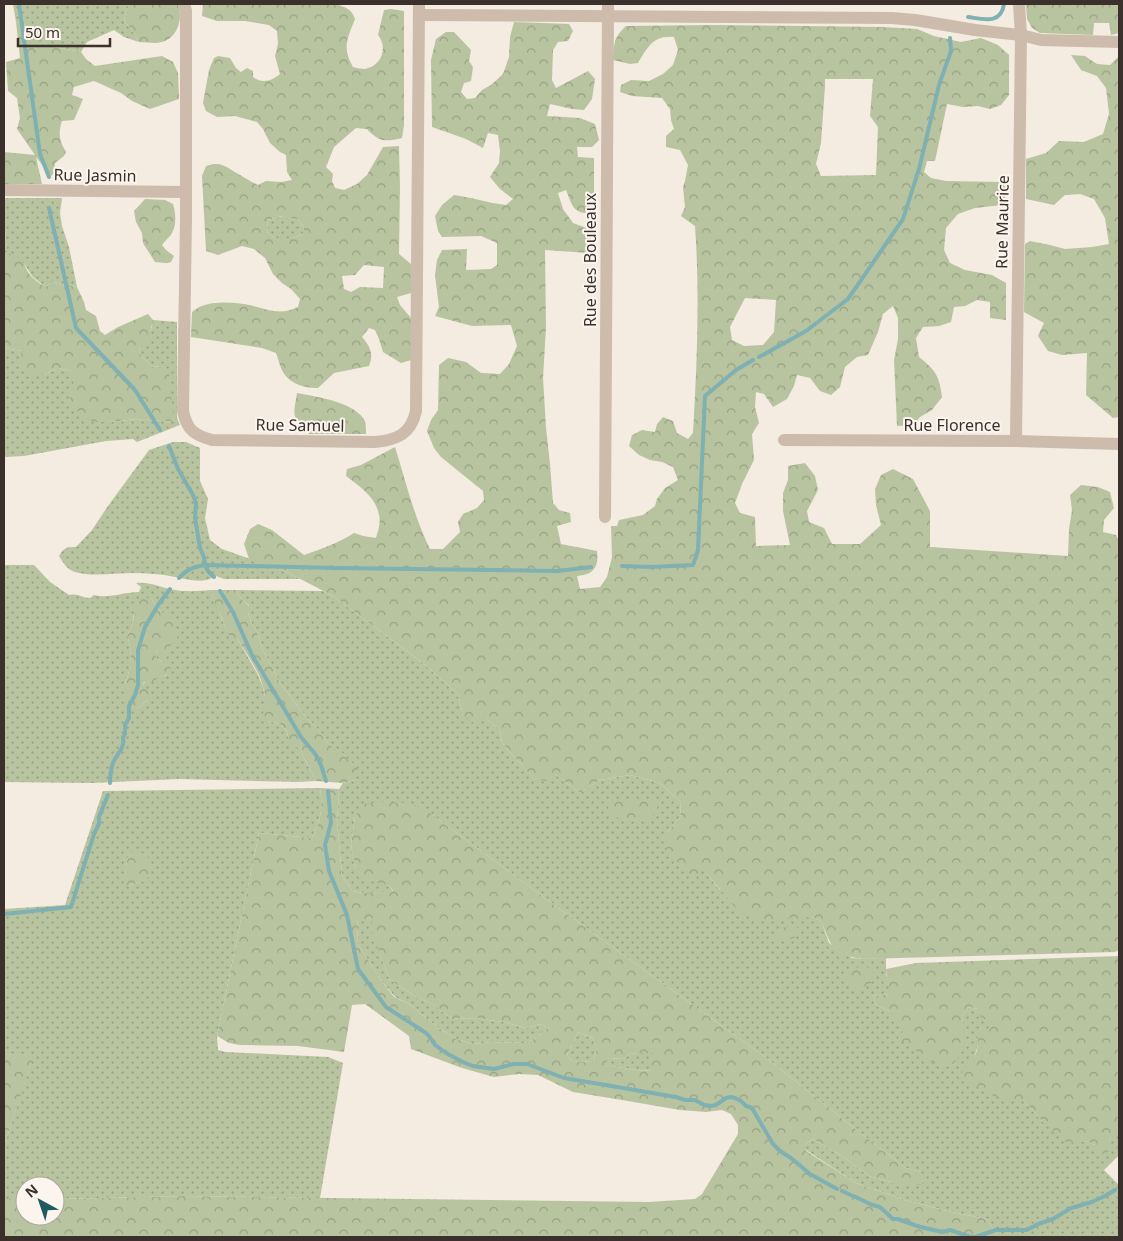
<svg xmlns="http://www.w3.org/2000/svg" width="1123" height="1241" viewBox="0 0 1123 1241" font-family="'Noto Sans',sans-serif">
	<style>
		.grass { fill: url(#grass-dots); fill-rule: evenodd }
		.forest { fill: url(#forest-crowns); fill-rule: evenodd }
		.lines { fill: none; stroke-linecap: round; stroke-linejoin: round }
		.stream { stroke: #7fb0b2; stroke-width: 4 }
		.street { stroke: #cdbbac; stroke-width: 12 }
		.labels { text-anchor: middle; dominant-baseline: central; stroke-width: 4; stroke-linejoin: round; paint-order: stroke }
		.street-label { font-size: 16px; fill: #3b302b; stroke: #fbf5ee }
	</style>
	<defs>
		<pattern id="grass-dots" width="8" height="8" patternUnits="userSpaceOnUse" patternTransform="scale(1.25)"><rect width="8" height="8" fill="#b8c4a0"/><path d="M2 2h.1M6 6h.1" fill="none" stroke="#97a083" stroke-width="1.8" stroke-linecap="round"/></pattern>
		<pattern id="forest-crowns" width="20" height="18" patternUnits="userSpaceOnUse" patternTransform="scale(1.25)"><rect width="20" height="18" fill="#b8c4a0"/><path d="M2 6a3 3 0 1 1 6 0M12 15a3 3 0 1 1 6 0" fill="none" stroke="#97a083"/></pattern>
	</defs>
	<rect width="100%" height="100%" fill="#f4ebe1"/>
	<g class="grass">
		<path d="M13 4H130L126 11 124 21 131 29 139 42 124 37 114 30 87 42 81 52 46 45C39 27 33 27 16 22Z"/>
		<path d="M4 198H62L60 213 62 226 69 247 77 287 53 282 45 287 32 276 25 265 7 254 4 218Z"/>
		<path d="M283 216 286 218 297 219 304 227 303 234 293 238H274L267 232 268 220Z"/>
		<path d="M153 320 177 322V418L180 425 137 442 133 439 106 441 24 456 4 457V348L22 351 43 375 58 368 71 371 75 381 69 401 109 422 137 419 174 422 164 366 153 367 141 356 139 346 151 330Z"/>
		<path d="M173 442H186L200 448V481L208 499 205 518 210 540 222 549 287 572 300 579H224L216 576C203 584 189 580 175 577 161 574 147 573 133 573 115 573 92 577 75 572 68 570 63 563 59 556 64 547 67 547 76 547L92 530 108 506 149 450Z"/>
		<path d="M4 565H34L50 582 69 595C79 593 81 598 90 598L94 595C109 599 124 592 139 592L141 587 136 583C150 581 161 588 175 590 186 592 199 591 211 590 216 606 223 621 230 637L237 638 257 673 263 687 266 702 265 709 268 721 280 724 287 731 288 737 296 746 301 749 302 754 316 781 297 782 179 779 92 783 4 782ZM146 598H151L161 612 174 624 177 640 173 642 169 646 158 649 156 653 157 659 163 662 167 675 159 677 153 682H145L143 685 148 700 137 709 125 684C131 670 133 650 127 636L132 626 134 614Z"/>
		<path d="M235 590 323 591 333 596 423 663 458 694 463 715 487 719 500 730 502 743 535 780 555 774 580 793 600 780 630 775 660 783 681 802 680 818 667 832 703 868 719 889 812 917 821 921 829 943 852 958 863 959 886 958V975L890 985V994L873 996 876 1005 892 1012 906 1029 898 1039 963 1024 962 1016 969 1007 978 1009 994 1019 989 1029 979 1041 974 1059 1017 1101H1024L1043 1122 1095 1145 1109 1150V1141L1113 1133 1119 1132V1155L1104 1170 1119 1185V1237H998L987 1219 947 1211 905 1200 856 1183 806 1150V1144L813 1139 842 1156 869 1176 894 1183 921 1172 906 1168 864 1136 765 1057 542 896 430 813 355 817 351 844 355 868 377 882 390 886 393 892 364 893 352 891 342 875 337 822 339 789 343 783 355 780 352 763 341 752 337 753 327 742 315 726 306 717 280 683 263 650 257 632 252 624 248 613 249 605 243 601Z"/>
		<path d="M320 788C323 810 321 818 312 838L259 833 217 1036 218 1050 226 1052 328 1057 343 1063 320 1198 185 1196 55 1199V1186H25V1199H4V1146L33 1056 4 1054V909L65 905 103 791ZM130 853 145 880 129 886 125 877 127 859Z"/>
		<path d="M373 918 381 956 390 980 416 997 433 1004 452 1019 474 1018 503 1022 526 1028 540 1024 548 1028 536 1038 525 1043 491 1042 473 1044 456 1039 437 1027 409 1004 395 997 381 980 358 944 357 926 358 919Z"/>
		<path d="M578 1032 592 1038 597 1048 593 1062 572 1061 567 1055Z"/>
		<path d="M637 1053H653L654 1071 636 1070 604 1065 609 1058 624 1059 629 1054Z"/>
	</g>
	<g class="forest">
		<path d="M130 4H178C184 21 176 42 156 43 150 43 144 42 139 42L131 29 124 21 126 11Z"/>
		<path d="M203 4H336C346 8 351 8 355 19 347 39 342 48 353 67 357 68 362 69 365 69 382 66 388 47 378 35L384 10 391 9 404 11V125L402 138C385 142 379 142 367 129L356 128 334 147 326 167 333 174 332 181 335 188 344 190 357 184 367 175 383 147 399 146 400 188 399 254 411 264V293L397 297 400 305 411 318V360L401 363 383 352 379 339 375 330 369 328 362 337C370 346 374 354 369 366L334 373 318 388C303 388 287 383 281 368 279 363 278 358 276 353L262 348 191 337 192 312C195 310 198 307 202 306 214 301 236 302 249 305 268 309 279 316 298 307L300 299 291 289 282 283 273 274 265 258 254 249 242 246 218 255 206 251 202 176 206 166C222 160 227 168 240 175 246 179 252 182 258 185L266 181 281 182 292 180 287 172 286 155 280 152 270 143 263 129 257 122 235 116 217 117 206 111 203 103 209 70 214 58 218 56 230 58 236 68 241 72 247 68 253 71V77C262 84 272 81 280 74L275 56 278 44 277 31 269 25 245 21H217L202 16ZM282 216 286 218 297 219 304 227 303 234 293 238H274L267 232 268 220ZM364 265 384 267 383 288 360 287 351 292 344 289 342 276 355 275Z"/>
		<path d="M1026 4H1119V33L1111 35 1109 23H1094L1093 35 1040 33 1032 28 1027 19Z"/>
		<path d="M16 22C33 27 39 27 46 45L81 52 86 59 95 66 162 56 173 62 178 73 179 99 150 109 132 101 121 93 94 81 74 87 72 95 83 99 74 120 62 121C58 134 59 140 66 152L64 156 55 163 54 173 51 176 36 157 42 184H4V152L35 155 17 129 20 118 17 98 8 91 6 62 20 58Z"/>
		<path d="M514 22 569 24 573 31 568 41 558 42 553 50 552 80 556 88 588 71 595 79 592 99 584 110 572 109 550 104 547 116 580 118 595 124 599 140 592 147H577L578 157 594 158V201L591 213C573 214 572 205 566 190L558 193 563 209 573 223 592 230 589 253 545 250 546 327 543 378 546 428 550 464 553 503 559 510 570 513 571 522 557 526 561 544 597 551C599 567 594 575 577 576L580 589 600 587 607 577 612 557 611 526H617L619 520 643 515 655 506 657 499 665 488 678 480 673 467 662 462 650 460 639 455 629 446 632 435 642 430 655 432 657 424 663 417 673 421 677 433 688 439 693 433C697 365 700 295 695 226L681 216 685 207 683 187 685 181 688 165 680 150 666 147V136L674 129 671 120 670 109 662 98 632 96 620 92 621 85 631 80 649 81 663 74 673 65 678 50 674 37C653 35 648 47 638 63L630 64 613 60C614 43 614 37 626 26L712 25 882 27 917 29 934 36 961 42 981 38 998 45 1009 55V95L1001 105 990 109 978 106 963 107 947 104 935 161H927L924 172 931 178 946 181 1001 182 1008 190 1002 205 975 208 958 214 946 228 944 250 950 263 965 270 992 275 1006 283V320L990 318V302L977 300 965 306 954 307 951 322 939 326 923 327 916 338 919 357C936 371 939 375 942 397L932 410 920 417 913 425 897 426 894 360 898 339V318L893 306 883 314 878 332 868 355 857 357 845 367 840 387 831 395 820 391 810 378 797 375 794 386 787 399 773 407 764 394 756 392 755 407 759 423 752 434 754 460 742 484 735 503 740 513 755 517 756 546 790 545 783 511V493L788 480V466L805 463 815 476 818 490 807 511 809 522 824 528 832 544H860L881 525 876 505 875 489 881 475 893 469 913 479 930 511V547L1068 556 1069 529 1072 510 1070 495 1081 485 1098 487 1110 492 1114 508 1104 520 1103 532 1116 535 1119 541V950L1115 952 863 959C832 955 832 947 821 921L812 917 759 920 739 912 703 869 693 877 664 849 667 832 680 818 681 802 660 783 630 775 600 780 580 793 555 774 546 781 535 780 502 743 500 730 487 719 474 723 463 715 458 694 423 663 333 596 287 572 249 559 244 544 250 529 258 524 272 530 304 555C321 549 339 543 354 533L363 536 376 538C378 531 381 523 379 515 376 497 359 486 346 476L347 469 361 465 395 447C406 482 414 517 430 549H443L460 532 458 522 463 514 477 508 484 500 483 491 441 457 434 448 427 431 431 420 438 410 439 365 448 358 466 362 481 373 500 374 509 364 517 346 511 325 472 326 435 316 439 307 435 275 437 260 442 250 467 249 466 270 491 269 497 265V243L481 236 442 237 438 231 435 216 442 205 454 195C471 197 488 203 506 205L513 199 500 189 490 177 499 163 500 151 498 135 488 133 483 148 466 139 432 127 431 60 436 39 446 32H454L471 50 469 61 473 67 471 81 464 83 461 92 467 99 475 98 482 90 491 85 503 74 509 57 510 37ZM825 79H873L870 116 878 127 876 175 821 176 816 164 821 143 825 86ZM745 298 776 300 774 332 763 345 744 346 732 340 730 327Z"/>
		<path d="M1071 55 1085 56 1097 64 1110 65 1119 56V417L1113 418 1086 395 1087 353 1062 355 1048 351 1038 336 1044 323 1024 312 1025 244 1030 241 1050 245 1065 249 1092 247 1109 244 1105 218 1094 199 1080 194 1065 195 1054 205 1026 199V159L1046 153 1059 141 1084 142 1103 134 1109 114 1106 88 1097 76 1081 70Z"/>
		<path d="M145 199 165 200 173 204C176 214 177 227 170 236 167 239 164 242 162 245L166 250 174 256 171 262 165 263 155 262 143 243 142 233 136 222 134 211Z"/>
		<path d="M4 218 7 253C28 258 21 265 32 277 36 281 41 284 45 287L53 282 77 287 84 302 86 310 96 316 100 331 105 335 118 327 148 314 153 320 148 341 146 346H139L141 356 153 367 164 366 169 372 174 422 137 419 109 422H93L79 413 69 401 74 381 71 371 58 368 43 375H30L20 363 22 351 4 348Z"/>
		<path d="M297 393C317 397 351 401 364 419 366 423 366 429 366 434H309C305 426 303 427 298 422 291 414 296 403 297 393Z"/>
		<path d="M211 590H235L243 601 252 608 248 613 252 624 257 632 263 650 280 683 306 717 315 726 327 742 337 752H341L356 766 358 772 355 780 343 783 316 781 302 754 301 749 292 745 288 737 287 731 280 724 268 721 263 714C272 687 250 660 237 638H230L221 616 216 606Z"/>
		<path d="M141 597 151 598 161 612 173 617 178 641C170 643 169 647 169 654L163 656 158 649 156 653 157 659 170 666 172 672C164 677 161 675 153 682H144L143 685 151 695 148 700 137 709C130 707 124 699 124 691 123 686 127 681 128 676 131 662 132 648 127 636L132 626 137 602Z"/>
		<path d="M320 788 339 789 337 822 342 875 352 891 364 893 393 891 390 886 362 879 355 868 351 844 355 817 363 804 379 802 410 803 430 813 542 896 765 1057 864 1136 906 1168 921 1172 925 1180 921 1185 894 1183 869 1176 842 1156 813 1139 806 1144V1151L856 1183 905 1200 947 1211 987 1219 998 1237H4V1199H25V1216H55V1199L185 1196 649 1202 695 1199 702 1194 738 1134V1125L731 1114 722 1110 706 1112 680 1110 622 1100 573 1092 538 1075 519 1074 494 1077 462 1068 411 1049 409 1036 365 1004 352 1005 344 1052 298 1046 240 1045 229 1043 217 1036 259 833 312 838C321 819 323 810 320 788ZM373 918 371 930 390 980 416 997 433 1004 452 1019 474 1018 503 1022 526 1028 540 1024 548 1028 536 1038 525 1043 491 1042 473 1044 456 1039 437 1027 409 1004 394 997 381 980 358 944 357 926 358 920ZM578 1032 592 1038 597 1048 593 1062 572 1061 567 1055ZM637 1053H653L651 1062 654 1071 636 1070 605 1065 609 1058 624 1059 629 1054Z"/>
		<path d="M656 799C658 809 658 810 651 817 641 826 625 820 613 816L608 809 609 802Z"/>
		<path d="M130 852C147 852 150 855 151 873L146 880 129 886 124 884 127 859Z"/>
		<path d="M796 926 801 931C794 940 789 940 778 940L774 935 780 928Z"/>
		<path d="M1119 956V1132L1113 1134 1109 1141 1110 1150 1106 1154 1097 1153 1095 1145 1086 1141 1070 1146 1043 1122 1024 1101C1001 1103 976 1089 961 1074 973 1060 981 1052 977 1033L989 1029 993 1019H981L978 1009 969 1007 962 1016 965 1035 963 1049 956 1061 949 1066 941 1068 898 1038 905 1029 895 1024 892 1012 876 1005 873 996 890 994C890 983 886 978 886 969L916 963Z"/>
		<path d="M867 967 873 971 875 977C872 985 863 988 855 990L844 979 845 973 851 968Z"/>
		<path d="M4 1054 34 1055 4 1146Z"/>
	</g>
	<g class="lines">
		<g class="stream">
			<path d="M19 4 40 154 49 177"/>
			<path d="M968 17C983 19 1001 25 1004 4"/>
			<path d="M49 208 76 328 135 390 160 430"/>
			<path d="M759 357 806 331 848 299 903 219 919 169 939 85 951 51 950 38"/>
			<path d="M169 446 178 469 193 495 196 503 195 518 200 548 204 557 205 565 208 571 214 577"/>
			<path d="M622 566 651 567 693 565 698 550 705 396 736 370 753 360"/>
			<path d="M179 578C187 569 193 567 205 565L336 568 557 571 591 567"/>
			<path d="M220 591 233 612 252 655 267 680 301 737 316 755 321 765 326 781"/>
			<path d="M110 783C110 776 111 769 113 763 117 752 125 750 123 737L125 734V725L129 718V706L135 695 138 685V650L145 627 158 605 170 589"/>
			<path d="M328 791 331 823 325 845 329 871 347 915 358 969 386 1007 426 1033 429 1036 435 1045 446 1053 465 1063 473 1066 494 1069 514 1064H527L564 1078 676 1097 685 1100H695L704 1105 711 1106 716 1105 726 1098 731 1097 735 1098 741 1101 746 1106 752 1108 773 1144 780 1151 791 1158 810 1174 837 1189"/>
			<path d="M4 914 71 907 94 834 99 824V817L108 795"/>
			<path d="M842 1191 862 1200 872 1205 880 1207 893 1219H898L917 1226 929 1229 943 1232 950 1230 971 1237H975L996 1230H1027L1038 1224 1053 1219 1071 1208 1092 1202 1105 1196 1115 1190"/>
		</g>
		<g class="street">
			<path d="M184 4 186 11V219L183 411C187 430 194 435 212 440L375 442C397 440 411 434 416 411L419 4"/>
			<path d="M419 15 892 18 915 20 975 30 1021 35 1041 40 1119 42"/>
			<path d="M4 190 185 192"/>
			<path d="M784 440 1016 441 1119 444"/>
			<path d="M1016 441 1021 35 1019 4"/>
			<path d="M605 517 608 4"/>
		</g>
	</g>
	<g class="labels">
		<g class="street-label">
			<text transform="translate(95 175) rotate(1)">Rue Jasmin</text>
			<text transform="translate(1002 222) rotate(-89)">Rue Maurice</text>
			<text transform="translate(590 260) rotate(-90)">Rue des Bouleaux</text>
			<text transform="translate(300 425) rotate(1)">Rue Samuel</text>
			<text x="952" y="425">Rue Florence</text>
		</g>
	</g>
	<rect width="1123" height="1241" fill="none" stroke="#3b302b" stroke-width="10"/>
	<g transform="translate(40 1201) rotate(320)"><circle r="24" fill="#fbf5ee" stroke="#aea6a0"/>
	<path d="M0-4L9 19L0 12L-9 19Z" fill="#1f5a5e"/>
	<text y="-8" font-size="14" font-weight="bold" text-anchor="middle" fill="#3b302b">N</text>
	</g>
	<path d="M18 38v8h92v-8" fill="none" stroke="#3b302b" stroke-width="2.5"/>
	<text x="25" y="38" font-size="15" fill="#3b302b" stroke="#fbf5ee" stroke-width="4" paint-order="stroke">50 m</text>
</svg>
